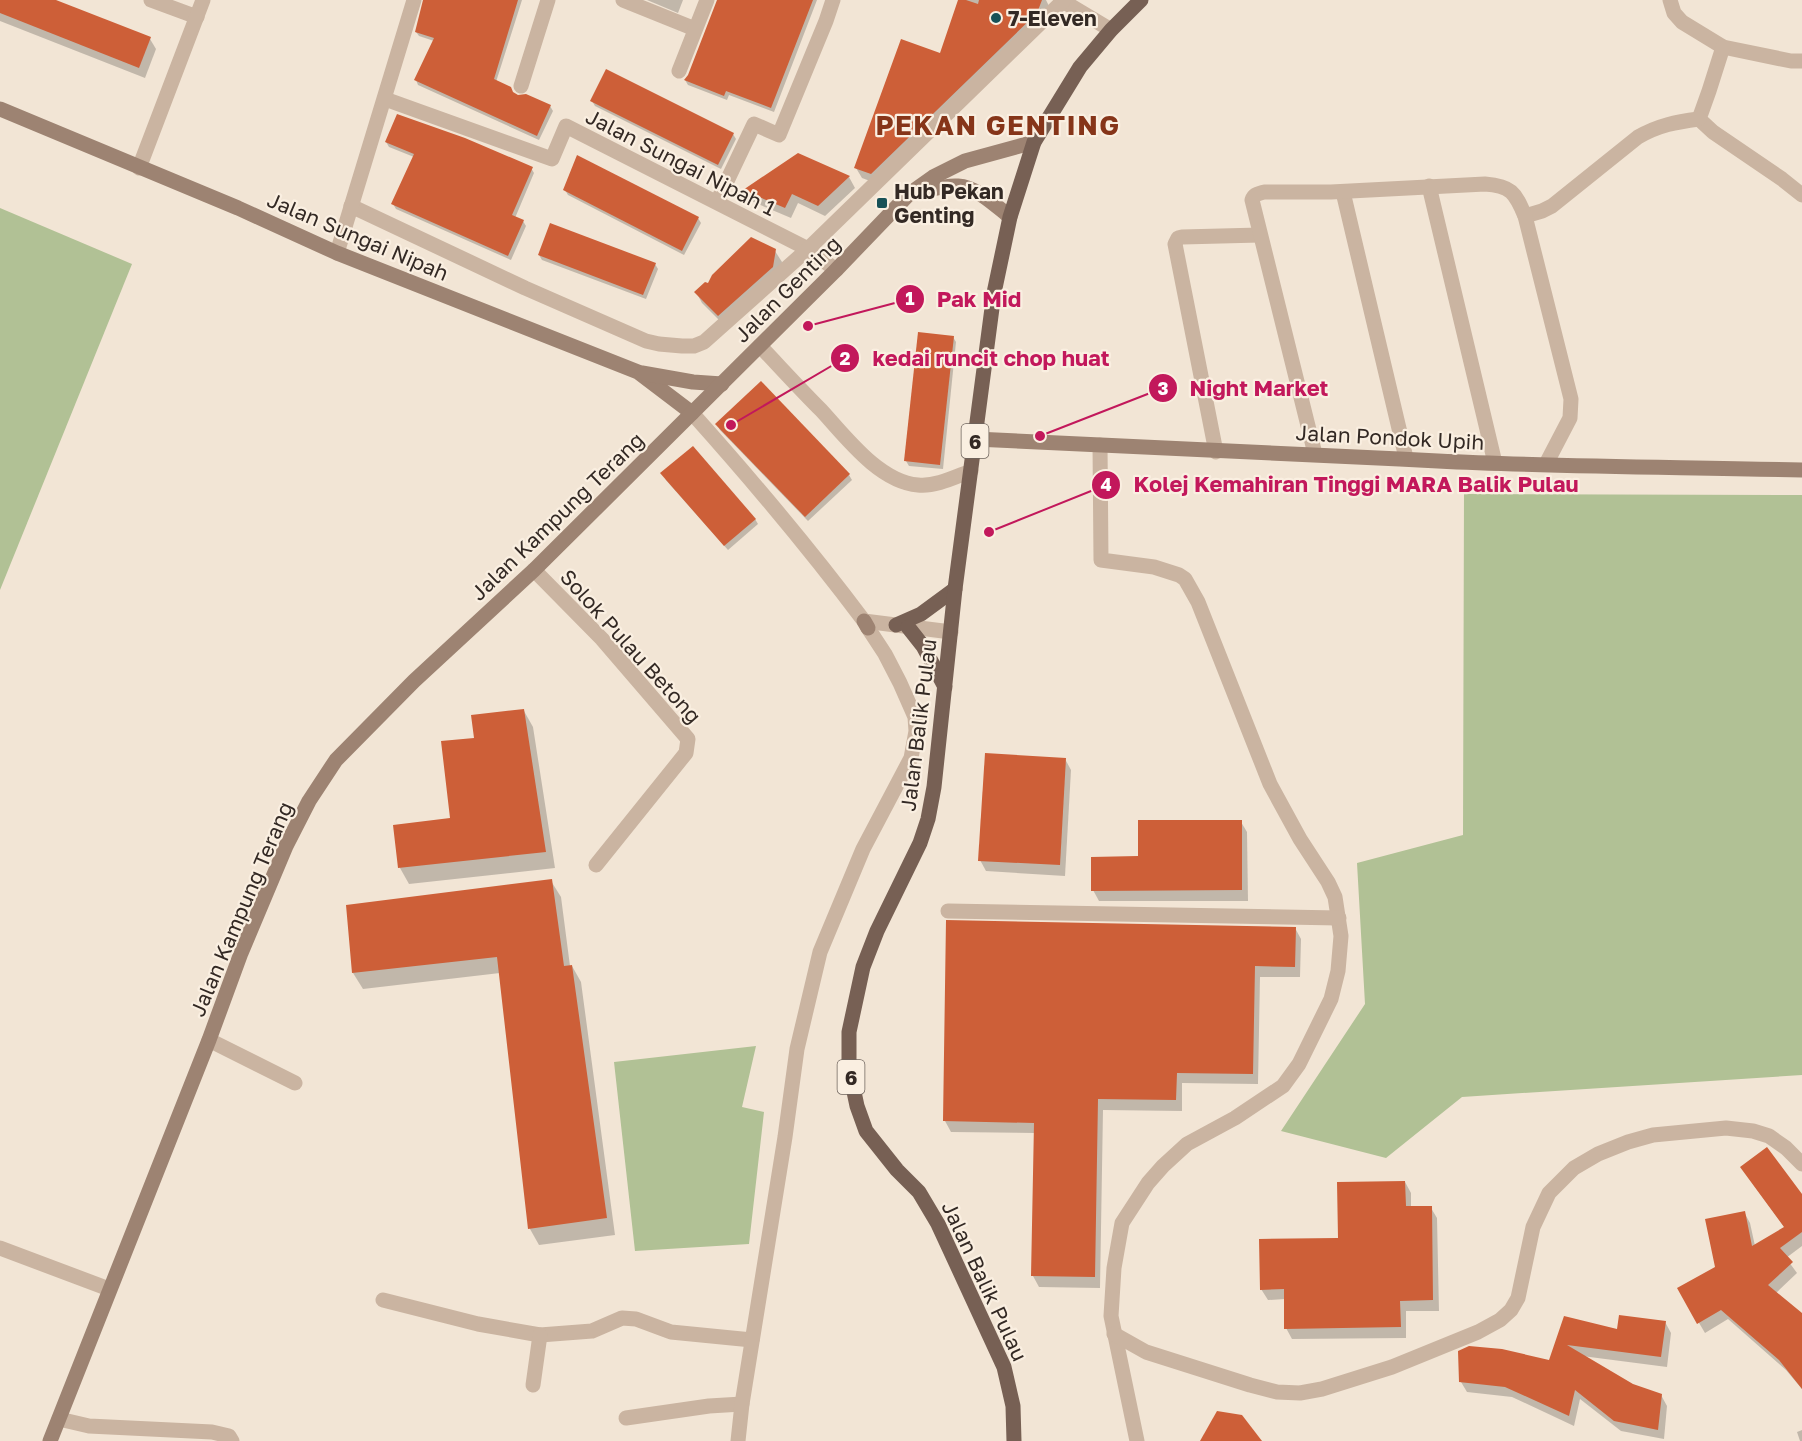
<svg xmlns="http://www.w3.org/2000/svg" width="1802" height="1441" viewBox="0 0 1802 1441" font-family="'Golos Text',sans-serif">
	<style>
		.green { fill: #b1c195 }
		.shadow { fill: #0003 }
		.building { fill: #cd5f38 }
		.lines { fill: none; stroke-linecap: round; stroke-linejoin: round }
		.street { stroke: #cab4a1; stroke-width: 15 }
		.secondary { stroke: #9d8372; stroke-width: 15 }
		.primary { stroke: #776054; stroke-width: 15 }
		.poi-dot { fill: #185157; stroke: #faefe1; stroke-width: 2 }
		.labels { text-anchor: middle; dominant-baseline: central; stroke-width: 4.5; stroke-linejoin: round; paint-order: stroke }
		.shield { fill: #faefe1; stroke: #6f645d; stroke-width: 1.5 }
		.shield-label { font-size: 20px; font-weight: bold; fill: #332924 }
		.poi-label { font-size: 21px; font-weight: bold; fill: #332924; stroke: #faefe1; text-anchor: start }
		.street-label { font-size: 21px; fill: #332924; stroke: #faefe1 }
		.district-label { font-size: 27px; font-weight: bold; letter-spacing: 1.5px; fill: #863519; stroke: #faefe1 }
		.leader { fill: none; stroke: #c2185b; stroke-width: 2 }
		.callout-dot { fill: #c2185b; stroke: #faefe1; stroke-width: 2 }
		.mark-label { font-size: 18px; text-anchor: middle; font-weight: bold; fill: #fff }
		.callout-label { font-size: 22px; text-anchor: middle; font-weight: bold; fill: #c2185b; stroke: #faefe1; stroke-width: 4.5; stroke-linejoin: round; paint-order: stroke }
	</style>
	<rect width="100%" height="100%" fill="#f2e5d5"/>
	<g class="green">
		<path d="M0 208 132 264 0 590Z"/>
		<path d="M1464 494 1802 495V1075L1462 1097 1386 1158 1281 1131 1365 1004 1357 863 1463 835Z"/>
		<path d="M756 1046 742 1107 764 1112 749 1244 635 1251 614 1062Z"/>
	</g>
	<g class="shadow">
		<path d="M0 0H52L150 39 156 49 145 78 0 21Z"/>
		<path d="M426 0H522L496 82 514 94 550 106 553 111 539 140 418 85 416 80 434 41 419 36 416 32Z"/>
		<path d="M647 0H683L678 13Z"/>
		<path d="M719 0H817L774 112 729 95 727 100 688 85 685 80 689 75Z"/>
		<path d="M960 0H1046L1049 6 878 184 862 178 856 168 941 55Z"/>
		<path d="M592 101 733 134 736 139 721 169 595 106Z"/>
		<path d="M386 142 531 168 534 173 515 218 523 221 526 226 511 260 396 209 393 204 414 157 389 147Z"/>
		<path d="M799 155 849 177 855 188 825 216 798 203 791 218 751 201 745 191Z"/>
		<path d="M565 190 698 218 701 223 684 255 568 195Z"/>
		<path d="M775 251 782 262 779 278 725 326 702 303 696 292Z"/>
		<path d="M539 255 655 264 658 269 646 299 542 260Z"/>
		<path d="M953 337 956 342 943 469 909 466 906 461Z"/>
		<path d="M717 425 849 475 852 480 808 521 720 430Z"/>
		<path d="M665 479 755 519 758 524 728 550Z"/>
		<path d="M524 711 533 727 555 868 409 884 400 868 395 826 452 819 476 740Z"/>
		<path d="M1065 759 1071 770 1065 876 986 871 980 860Z"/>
		<path d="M1241 822 1247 832 1248 901H1099L1093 890Z"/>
		<path d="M551 881 561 897 570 966H572L581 982 615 1235 539 1245 530 1229 500 973 363 989 353 973 347 906Z"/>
		<path d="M1295 928 1301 939 1300 977H1260L1258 1084 1182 1083V1111L1103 1110 1100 1288 1039 1287 1033 1276 1035 1133 951 1132 945 1121Z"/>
		<path d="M1748 1177 1802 1197V1246L1786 1258 1797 1273 1776 1293 1802 1315V1389L1786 1370 1728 1319 1705 1333 1679 1289 1716 1268 1744 1212 1750 1223 1755 1246 1785 1228Z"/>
		<path d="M1405 1182 1411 1193V1208H1431L1437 1218 1439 1311H1406V1338L1292 1339 1286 1328 1285 1299 1268 1300 1261 1289 1339 1240Z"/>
		<path d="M1565 1317 1618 1331 1665 1322 1671 1333 1667 1367 1582 1356 1633 1386 1661 1395 1667 1406 1664 1439 1621 1431 1580 1399 1574 1426 1512 1397 1467 1392 1461 1382 1550 1361Z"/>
		<path d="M1802 1430V1441H1800L1797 1432Z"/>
	</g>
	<g class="building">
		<path d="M0 0H56L151 37 139 68 0 13Z"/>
		<path d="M423 0H518L494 79 511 87 513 92 518 95 526 94 551 105 537 136 414 80 434 38 415 32Z"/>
		<path d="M717 0H813L771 108 726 91 724 96 684 80 688 75Z"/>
		<path d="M958 0H966L978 4 979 0H1042L1037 13 871 174 854 168 901 39 940 53Z"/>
		<path d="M606 69 734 133 718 165 590 101Z"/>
		<path d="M397 114 465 138 533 167 512 215 524 220 508 256 391 204 414 154 385 142Z"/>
		<path d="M798 153 850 176 818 206 792 194 785 208 743 190Z"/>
		<path d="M577 155 699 217 682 251 563 190Z"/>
		<path d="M550 223 656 263 643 295 538 255Z"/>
		<path d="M751 237 776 249 773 267 718 316 694 292 705 282 708 283 712 275Z"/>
		<path d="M918 332 954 336 940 465 904 461Z"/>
		<path d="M761 381 850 474 805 517 715 424Z"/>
		<path d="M693 446 756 519 724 546 660 473Z"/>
		<path d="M524 709 546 852 398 868 393 825 450 818 441 741 474 738 471 715Z"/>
		<path d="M985 753 1066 758 1060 865 978 861Z"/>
		<path d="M1138 820H1242V890L1091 891V857L1138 856Z"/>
		<path d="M552 879 564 966 572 965 607 1218 528 1229 497 957 352 973 346 905Z"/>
		<path d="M946 920 1296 927 1295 967 1255 966 1253 1074 1177 1073 1176 1100 1098 1099 1095 1277 1031 1276 1034 1123 943 1121Z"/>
		<path d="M1767 1147 1802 1194V1232L1780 1248 1793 1262 1768 1285 1802 1313V1389L1779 1360 1721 1310 1697 1324 1677 1288 1715 1267 1705 1219 1745 1211 1752 1246 1784 1227 1740 1167Z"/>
		<path d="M1405 1181 1406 1206H1432L1433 1300 1400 1301 1401 1327 1284 1329V1289L1260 1290 1259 1239 1338 1238 1337 1182Z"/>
		<path d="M1619 1315 1666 1321 1661 1357 1567 1345 1633 1384 1662 1394 1658 1430 1614 1421 1575 1390 1569 1416 1505 1387 1459 1382 1458 1351 1469 1346 1502 1349 1549 1360 1564 1316 1617 1329Z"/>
		<path d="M1217 1411 1242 1415 1262 1441H1200Z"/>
	</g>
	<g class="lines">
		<g class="street">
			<path d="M151 0 197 17"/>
			<path d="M623 0 695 29"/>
			<path d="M1061 0 1111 30"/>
			<path d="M1670 0 1674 13 1682 22 1723 47 1791 61H1802"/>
			<path d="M1723 47 1709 91 1699 119 1713 132 1782 179 1802 195"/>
			<path d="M679 71 707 0"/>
			<path d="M521 86 548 0"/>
			<path d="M385 99 552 159 566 126 808 249 836 270"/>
			<path d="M139 168 203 0"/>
			<path d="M1429 186 1495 463"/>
			<path d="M1343 192 1406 458"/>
			<path d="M717 202 754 124 779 135 826 21 833 0"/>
			<path d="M351 206 525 288 646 341 659 344 682 346H694L704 342 808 249 1063 1"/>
			<path d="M1525 216 1542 211 1552 206 1638 137C1659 125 1676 122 1699 119"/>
			<path d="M337 253 414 0"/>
			<path d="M760 346C780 367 800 389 821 410 845 436 879 482 918 485 935 487 955 477 971 471"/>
			<path d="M692 413C752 480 810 549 864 621L951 632"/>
			<path d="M1100 445 1101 560 1154 567 1179 575 1185 579 1198 602 1270 784 1300 839 1328 882 1335 897 1341 936 1338 971 1331 999 1299 1064 1283 1086 1235 1118 1187 1144 1163 1166 1148 1183 1122 1223 1114 1268 1111 1316 1137 1441"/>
			<path d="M1216 452 1175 244 1178 238 1182 237 1260 235"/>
			<path d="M1315 454 1252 200C1254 194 1258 194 1264 192H1331L1485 184C1511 186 1515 192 1525 216L1571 399 1570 418 1546 464"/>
			<path d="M534 570 602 639 688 739 686 753 596 865"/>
			<path d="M948 911 1339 918"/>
			<path d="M209 1040 295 1083"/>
			<path d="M0 1248 109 1289"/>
			<path d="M383 1300 478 1324 540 1335 592 1331 622 1318 636 1319 671 1332 752 1340"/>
			<path d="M1114 1334 1146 1352 1250 1385 1277 1392 1300 1393 1322 1389 1392 1367 1478 1332 1500 1320 1511 1310 1518 1298 1533 1227 1549 1193 1574 1168 1598 1154 1628 1142 1653 1135 1726 1128 1753 1131 1769 1136 1786 1148 1802 1164"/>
			<path d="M533 1385 540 1335"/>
			<path d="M626 1418 709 1406 742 1404"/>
			<path d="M59 1419 89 1426 212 1432 229 1436 232 1441"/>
			<path d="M738 1441 742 1404 785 1137 797 1049 820 952 863 849 911 758 916 731 915 717 900 683 885 654 868 628"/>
		</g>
		<g class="secondary">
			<path d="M0 109 238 208 337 253 638 372 692 413"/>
			<path d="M915 192C929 190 944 185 958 186 977 187 996 206 1010 217"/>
			<path d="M642 373 693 382 722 384"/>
			<path d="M975 439C1130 447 1284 453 1438 461 1559 467 1681 467 1802 470"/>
			<path d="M864 621 868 628"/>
			<path d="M50 1441 209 1040 241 953 286 846 309 801 336 760 414 681 534 570 836 270 909 194 933 177 965 161 1034 142"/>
		</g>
		<g class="primary">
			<path d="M896 625 921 614 955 589"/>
			<path d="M908 627 923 646 945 687"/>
			<path d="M1014 1441 1013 1406 1004 1367 938 1224 919 1192 897 1170 866 1131 857 1106 849 1068V1032L863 967 877 931 920 843 928 819 934 787 955 589 994 293 1010 217 1034 142 1080 67 1111 30 1141 0"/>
		</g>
	</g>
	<g class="poi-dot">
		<circle cx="996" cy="18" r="6"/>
		<rect x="876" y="197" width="12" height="12" rx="3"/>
	</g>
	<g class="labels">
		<g class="shield">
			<rect x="961.5" y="424" width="27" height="34" rx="4.5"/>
			<rect x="837.5" y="1060" width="27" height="34" rx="4.5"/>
		</g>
		<g class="shield-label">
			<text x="975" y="441">6</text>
			<text x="851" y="1077">6</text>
		</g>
		<g class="poi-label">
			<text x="1008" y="18">7-Eleven</text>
			<text x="894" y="191">Hub Pekan<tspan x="894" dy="24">Genting</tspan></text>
		</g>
		<g class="street-label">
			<text transform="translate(681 162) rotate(27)">Jalan Sungai Nipah 1</text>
			<text transform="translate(358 236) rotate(23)">Jalan Sungai Nipah</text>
			<text transform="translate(787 289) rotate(-45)">Jalan Genting</text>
			<text transform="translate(1390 437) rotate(3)">Jalan Pondok Upih</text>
			<text transform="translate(557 516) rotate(-44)">Jalan Kampung Terang</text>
			<text transform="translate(631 646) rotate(48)">Solok Pulau Betong</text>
			<text transform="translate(918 725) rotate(-83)">Jalan Balik Pulau</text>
			<text transform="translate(241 909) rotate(-67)">Jalan Kampung Terang</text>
			<text transform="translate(985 1281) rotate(65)">Jalan Balik Pulau</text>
		</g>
		<g class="district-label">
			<text x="998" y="125">PEKAN GENTING</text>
		</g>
	</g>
	<path class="leader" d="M808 326L910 299M731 425L845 358M1040 436L1163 388M989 532L1106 485"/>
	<g class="callout-dot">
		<circle cx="808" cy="326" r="6"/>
		<circle cx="731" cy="425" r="6"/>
		<circle cx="1040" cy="436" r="6"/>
		<circle cx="989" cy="532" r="6"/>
		<circle cx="910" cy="299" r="15"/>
		<circle cx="845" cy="358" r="15"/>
		<circle cx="1163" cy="388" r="15"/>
		<circle cx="1106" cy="485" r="15"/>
	</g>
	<g class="mark-label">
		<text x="910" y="305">1</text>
		<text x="845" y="365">2</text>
		<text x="1163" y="395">3</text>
		<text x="1106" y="491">4</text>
	</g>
	<g class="callout-label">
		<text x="979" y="307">Pak Mid</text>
		<text x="991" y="366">kedai runcit chop huat</text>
		<text x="1259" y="396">Night Market</text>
		<text x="1356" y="492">Kolej Kemahiran Tinggi MARA Balik Pulau</text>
	</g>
</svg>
